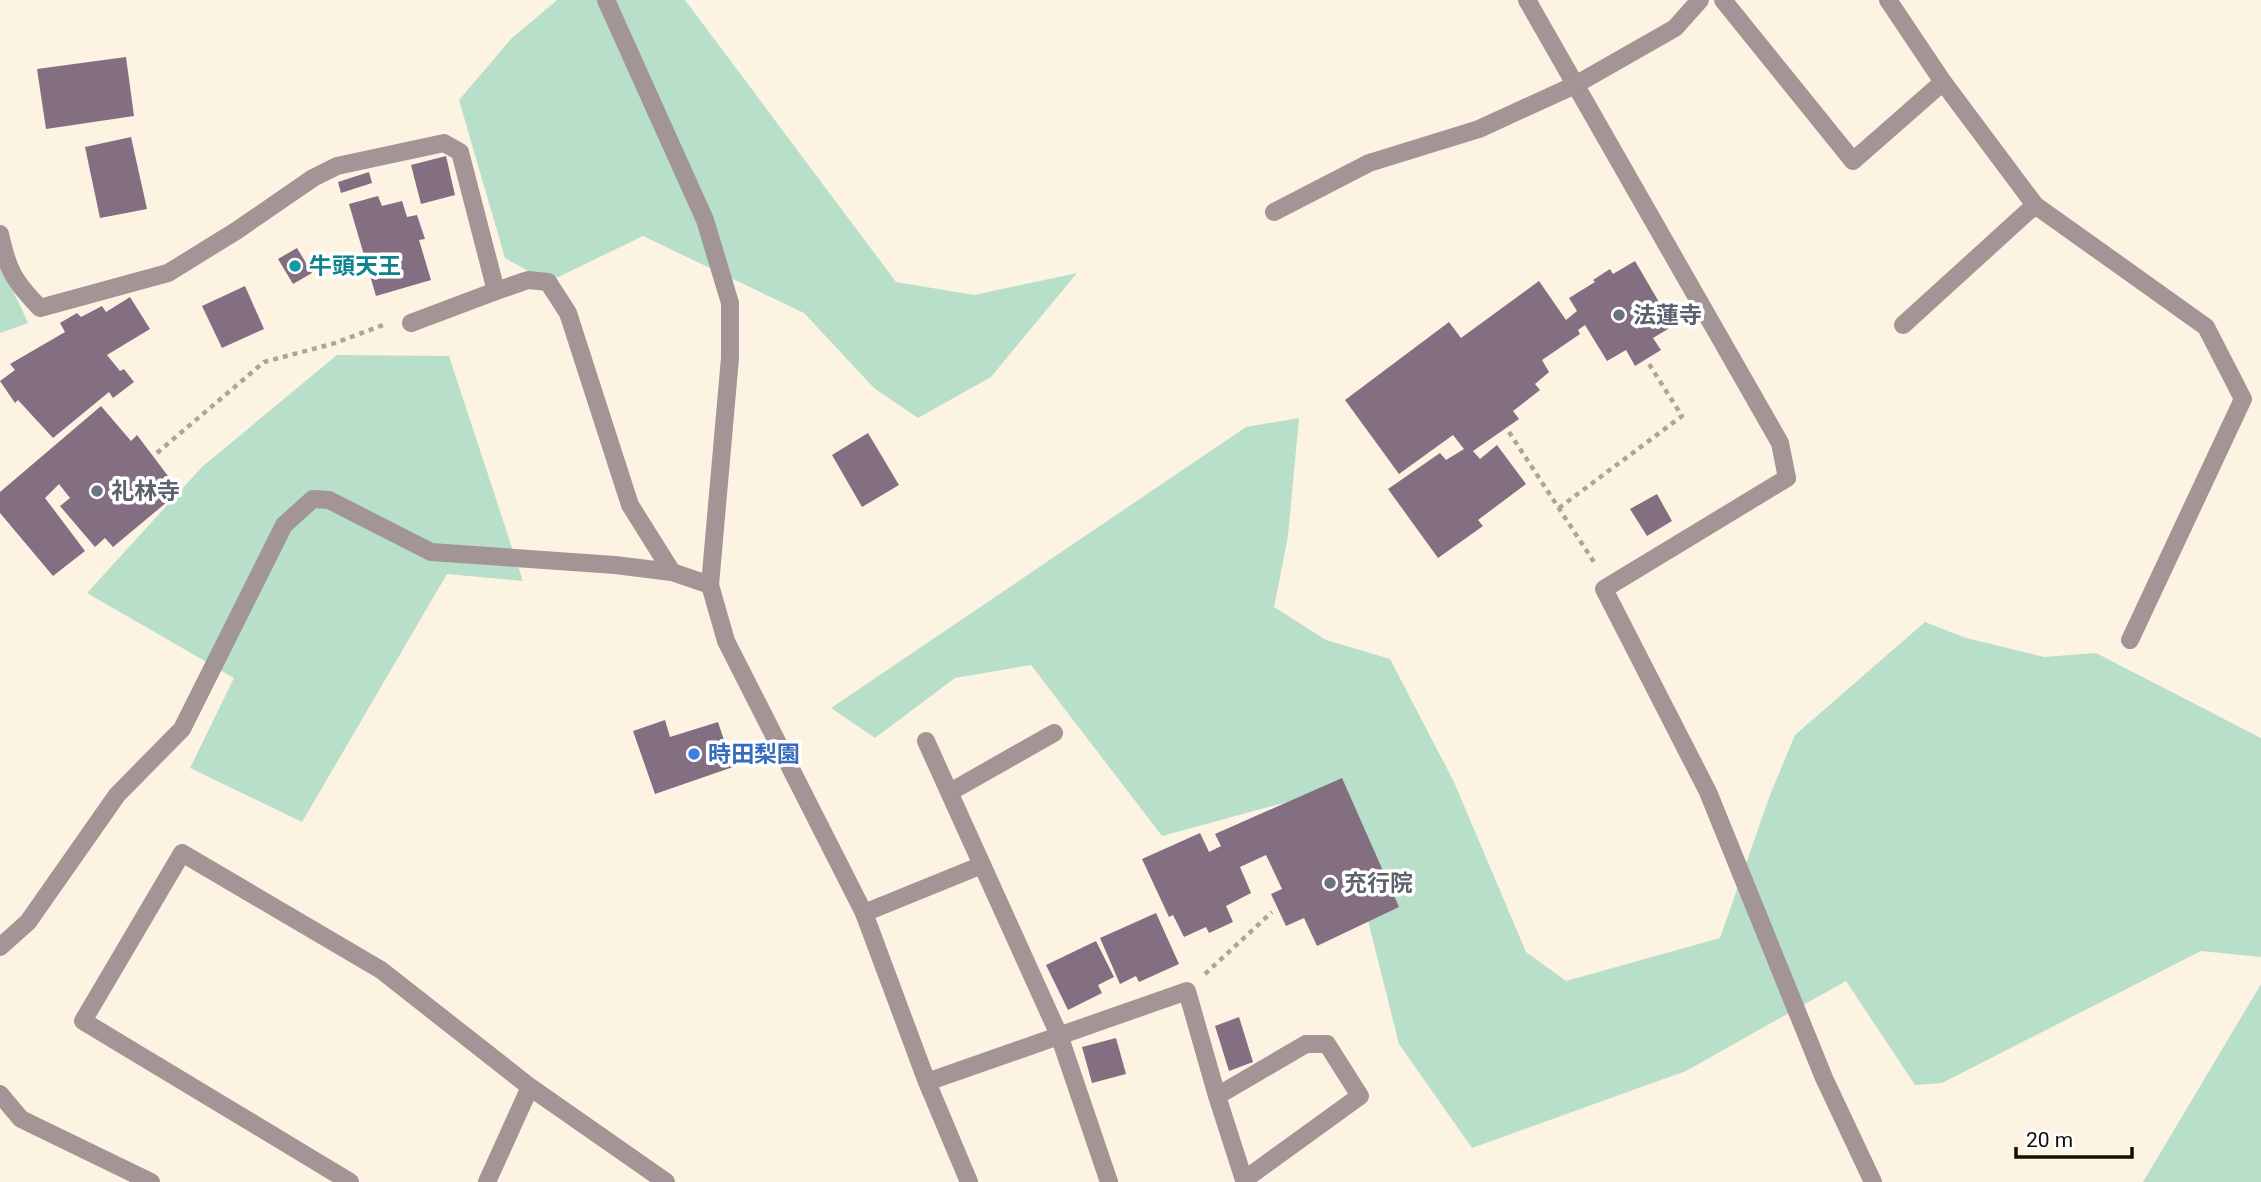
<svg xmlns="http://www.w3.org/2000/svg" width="2261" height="1182" viewBox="0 0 2261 1182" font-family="Roboto,'Noto Sans JP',sans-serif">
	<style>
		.green { fill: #b8dfc9 }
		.building { fill: #846e82 }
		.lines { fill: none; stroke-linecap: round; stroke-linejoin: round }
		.path { stroke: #ada597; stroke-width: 4.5; stroke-dasharray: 5 5; stroke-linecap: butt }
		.minor { stroke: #a39496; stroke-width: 18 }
		.culture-dot { fill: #0f9aa8; stroke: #fff; stroke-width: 2.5 }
		.worship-dot { fill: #6b7280; stroke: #fff; stroke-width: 2.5 }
		.shop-dot { fill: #3f7fe0; stroke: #fff; stroke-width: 2.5 }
		.labels { text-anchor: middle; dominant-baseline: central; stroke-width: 7; stroke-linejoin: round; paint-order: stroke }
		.culture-label { font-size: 23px; font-weight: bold; fill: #0d838f; stroke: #fff; text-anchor: start }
		.worship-label { font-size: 23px; font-weight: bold; fill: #5b616d; stroke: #fff; text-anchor: start }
		.shop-label { font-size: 23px; font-weight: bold; fill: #366cbe; stroke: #fff; text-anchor: start }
	</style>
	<rect width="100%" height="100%" fill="#fdf3e3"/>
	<g class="green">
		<path d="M557 0H685L896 282 974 295 1077 273 991 377 918 418 874 388 804 313 643 236 548 282 505 258 459 100 511 39Z"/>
		<path d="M0 262 28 323 0 333Z"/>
		<path d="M337 355 449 356 523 581 447 574 302 822 190 768 234 678 87 593 202 467Z"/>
		<path d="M1299 418 1288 536 1274 607 1326 640 1390 659 1454 782 1526 952 1566 981 1720 938 1770 795 1795 735 1925 622 1966 638 2044 657 2096 653 2261 738V957L2201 951 1942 1083 1915 1085 1846 981 1686 1071 1472 1148 1399 1044 1335 789 1162 836 1031 665 955 678 875 738 831 708 1246 427Z"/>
		<path d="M2261 984V1182H2143Z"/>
	</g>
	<g class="building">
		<path d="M126 57 134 116 46 129 37 69Z"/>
		<path d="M131 137 147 209 100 218 85 147Z"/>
		<path d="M446 156 455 195 421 204 411 165Z"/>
		<path d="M369 172 372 183 341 193 338 182Z"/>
		<path d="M378 196 382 206 402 201 407 217 417 215 425 239 419 240 431 280 376 296 349 204Z"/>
		<path d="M297 248 312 273 293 284 278 259Z"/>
		<path d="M1635 261 1673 326 1653 338 1661 350 1635 366 1626 350 1607 361 1585 325 1578 330 1580 334 1542 360 1549 372 1535 384 1540 390 1513 411 1519 419 1473 451 1480 459 1497 445 1526 484 1478 520 1483 526 1438 558 1388 489 1440 453 1446 460 1464 449 1453 435 1399 474 1345 400 1449 322 1461 338 1539 281 1566 320 1577 311 1569 298 1595 282 1593 280 1610 269 1613 274Z"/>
		<path d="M245 286 264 329 222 348 202 306Z"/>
		<path d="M130 297 150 329 107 355 120 371 124 369 134 382 113 398 109 392 53 438 18 400 15 403 0 381 15 370 10 364 65 332 60 323 77 313 81 317 102 306 106 312Z"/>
		<path d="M101 406 131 441 137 435 168 476 161 483 173 497 113 547 105 538 95 547 60 506 70 498 59 484 45 498 85 551 53 576 0 513V492Z"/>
		<path d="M868 433 899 485 862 507 832 455Z"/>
		<path d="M1657 494 1672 521 1647 536 1630 509Z"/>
		<path d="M665 720 670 737 718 722 733 767 655 794 633 731Z"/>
		<path d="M1342 778 1399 907 1317 946 1304 918 1286 926 1271 894 1282 889 1266 855 1240 867 1251 893 1226 906 1233 922 1209 933 1206 927 1184 937 1173 915 1169 917 1142 859 1200 833 1209 852 1221 846 1215 834Z"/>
		<path d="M1156 913 1179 964 1139 982 1136 976 1120 984 1100 938Z"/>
		<path d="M1096 941 1114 977 1098 985 1102 993 1068 1010 1046 965Z"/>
		<path d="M1239 1017 1253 1062 1229 1071 1215 1026Z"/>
		<path d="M1116 1038 1126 1074 1092 1083 1082 1047Z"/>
	</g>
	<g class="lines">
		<g class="path">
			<path d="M1509 432 1594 562"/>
			<path d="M157 453 264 362 332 344 383 325"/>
			<path d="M1559 508 1682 416 1649 364"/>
			<path d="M1205 974 1272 912"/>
		</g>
		<g class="minor">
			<path d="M606 0 705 220 730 303V358L710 585 726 641 864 913 927 1082 969 1182"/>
			<path d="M1527 0 1780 443 1787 478 1604 589 1708 792 1824 1078 1873 1182"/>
			<path d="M1723 0 1853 161 1943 82 2035 205 2206 327 2243 399 2130 640"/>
			<path d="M1888 0 1943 82"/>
			<path d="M1274 212 1369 163 1479 129 1575 85 1675 28 1700 0"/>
			<path d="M0 234C8 271 14 281 40 308L168 273 236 231 313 178 337 166 444 143 460 152 496 291 528 280 548 282 568 313 630 505 672 572 710 585"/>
			<path d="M411 323 496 291"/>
			<path d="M1903 325 2035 205"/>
			<path d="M926 741 1059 1035 1109 1182"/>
			<path d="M950 792 1054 733"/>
			<path d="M864 913 982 865"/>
			<path d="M0 947 28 922 117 795 182 729 284 525 313 499 329 500 431 552 615 565 672 572"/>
			<path d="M927 1082 1187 991 1217 1096 1244 1180 1360 1096 1327 1044H1306L1217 1096"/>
			<path d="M530 1087 666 1182"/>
			<path d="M0 1094 21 1119 151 1182"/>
			<path d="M350 1182 83 1021 182 853 381 970 530 1087 487 1182"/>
		</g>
	</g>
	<circle class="culture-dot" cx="295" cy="266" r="7"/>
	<g class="worship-dot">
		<circle cx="1619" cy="315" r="7"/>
		<circle cx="97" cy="491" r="7"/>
		<circle cx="1330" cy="883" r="7"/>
	</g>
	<circle class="shop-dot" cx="694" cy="754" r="7"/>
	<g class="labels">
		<g class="culture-label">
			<text x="309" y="266">牛頭天王</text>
		</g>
		<g class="worship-label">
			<text x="1633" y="315">法蓮寺</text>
			<text x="111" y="491">礼林寺</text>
			<text x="1344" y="883">充行院</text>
		</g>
		<g class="shop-label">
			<text x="708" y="754">時田梨園</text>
		</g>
	</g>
	<path d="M2016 1147v10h116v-10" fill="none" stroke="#140f06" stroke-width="3.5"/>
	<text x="2026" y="1147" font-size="21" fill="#140f06" stroke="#ffffff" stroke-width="5" paint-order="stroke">20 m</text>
</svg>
